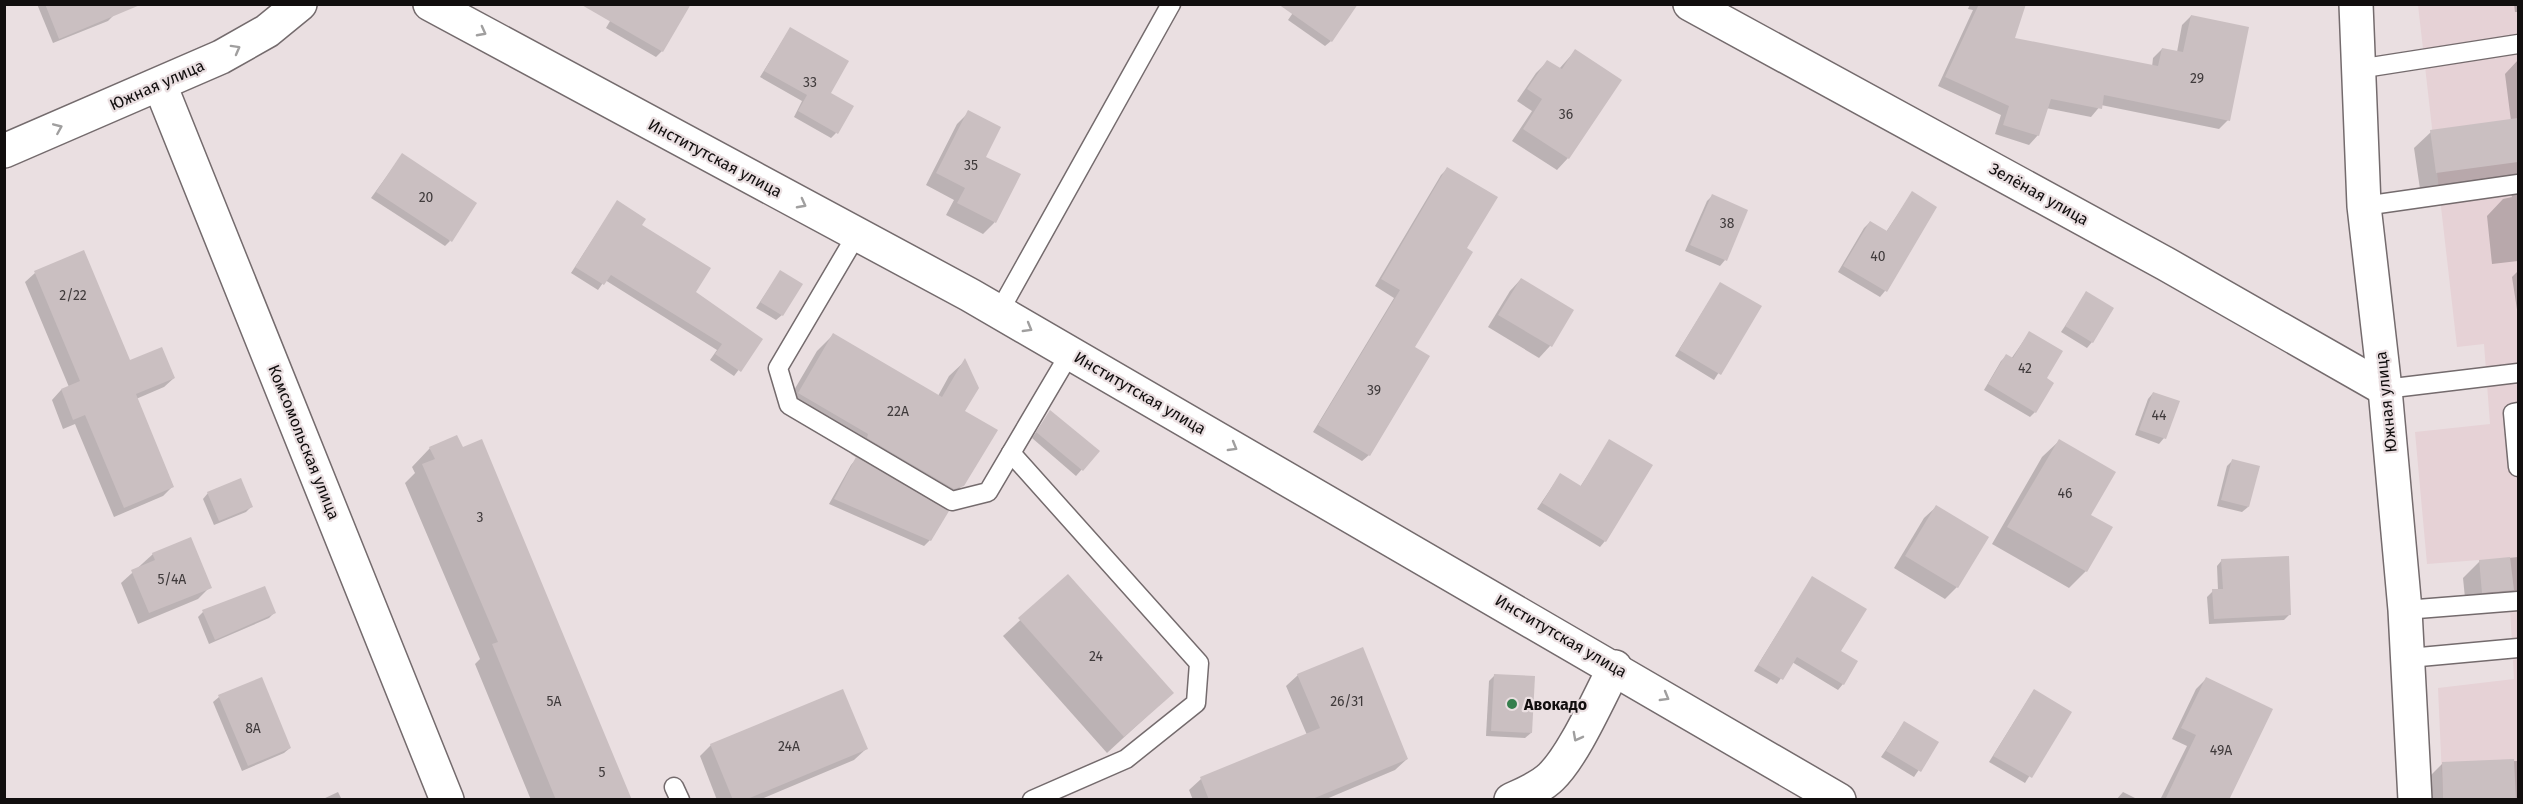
<svg xmlns="http://www.w3.org/2000/svg" width="2523" height="804" viewBox="0 0 2523 804" font-family="'Fira Sans',sans-serif">
	<style>
		.built { fill: #e6d2d6 }
		.shadow { fill: #0003 }
		.building { fill: #cabfc1 }
		.lines { fill: none; stroke-linecap: round; stroke-linejoin: round }
		.lane-casing { stroke: #746b6d; stroke-width: 21 }
		.street-casing { stroke: #746b6d; stroke-width: 36 }
		.lane { stroke: #fff; stroke-width: 18 }
		.street { stroke: #fff; stroke-width: 33 }
		.oneway { stroke: #a09f9f }
		.poi-dot { fill: #357f4d; stroke: #eadfe1; stroke-width: 2 }
		.labels { text-anchor: middle; dominant-baseline: central; stroke-width: 4.5; stroke-linejoin: round; paint-order: stroke }
		.number-label { font-size: 14px; fill: #3f3a3b }
		.street-label { font-size: 16px; fill: #110e0e; stroke: #eadfe1 }
		.poi-label { font-size: 16px; font-weight: bold; fill: #110e0e; stroke: #eadfe1; text-anchor: start }
	</style>
	<rect width="100%" height="100%" fill="#eadfe1"/>
	<path class="built" d="M2418 5H2518V799H2443L2438 688 2514 679 2509 591 2483 594 2479 560 2427 564 2415 432 2490 424 2484 344 2457 347Z"/>
	<g class="shadow">
		<path d="M37 4H110L114 15 108 21 53 43Z"/>
		<path d="M620 4 662 51 656 57 606 28Z"/>
		<path d="M1299 4 1331 41 1325 46 1288 20Z"/>
		<path d="M1970 4H2024L2013 39 2152 67 2153 58 2162 49 2177 52 2182 25 2191 16 2228 120 2219 129 2101 105 2091 117 2046 108 2038 135 2029 145 1995 134 2001 115 1938 86 1973 10 1968 9Z"/>
		<path d="M2514 4H2518V12H2515Z"/>
		<path d="M790 29 829 93 836 133 831 138 794 117 802 101 760 77Z"/>
		<path d="M1575 51 1568 158 1557 170 1512 141 1532 111 1517 101 1536 73 1547 62 1559 69Z"/>
		<path d="M2518 60V261L2492 264 2487 216 2503 199 2512 197 2511 194 2483 180 2420 189 2414 148 2431 132 2511 121 2505 74Z"/>
		<path d="M969 112 984 157 1019 175 994 223 983 234 946 215 954 200 926 185 957 124Z"/>
		<path d="M402 155 450 241 445 246 371 198Z"/>
		<path d="M1447 169 1413 347 1369 455 1362 461 1313 432 1394 298 1375 286 1441 175Z"/>
		<path d="M1912 193 1935 207 1885 291 1880 297 1838 272 1864 228 1870 222 1886 232Z"/>
		<path d="M1712 196 1725 260 1720 266 1685 251 1707 201Z"/>
		<path d="M617 202 640 226 694 293 761 340 734 376 710 360 717 350 605 280 598 290 571 273Z"/>
		<path d="M2518 271V316L2512 277Z"/>
		<path d="M780 272 782 315 776 320 756 308Z"/>
		<path d="M35 273 129 362 174 378 164 387 136 399 173 486 163 496 114 517 75 424 63 429 52 400 61 390 69 387 25 282Z"/>
		<path d="M1521 279 1572 310 1550 346 1539 358 1488 327 1510 291Z"/>
		<path d="M1720 284 1760 307 1714 380 1675 356Z"/>
		<path d="M2087 293 2092 342 2087 348 2061 332Z"/>
		<path d="M2029 333 2045 378 2035 412 2030 417 1984 390 2001 361 2006 356 2011 359Z"/>
		<path d="M833 335 938 396 949 376 965 361 963 485 946 502 935 505 930 540 924 546 829 504 851 465 857 458 851 454 853 451 783 409 817 351Z"/>
		<path d="M2153 393 2164 438 2159 444 2135 435 2148 399Z"/>
		<path d="M1050 412 1098 451 1076 476 1032 438Z"/>
		<path d="M1610 441 1605 541 1600 547 1537 509 1560 475 1580 487Z"/>
		<path d="M2059 441 2089 515 2111 528 2086 571 2069 588 1992 544 2042 457Z"/>
		<path d="M430 448 630 800H531L475 664 480 659 405 483 415 473 412 467Z"/>
		<path d="M2233 460 2248 507 2242 512 2217 506 2227 466Z"/>
		<path d="M208 493 251 507 246 512 214 525 203 499Z"/>
		<path d="M1936 507 1987 537 1957 587 1945 599 1894 568 1924 518Z"/>
		<path d="M153 554 210 587 198 599 138 624 121 583Z"/>
		<path d="M2518 557V606L2466 608 2463 578 2480 561Z"/>
		<path d="M2222 560 2290 614 2284 620 2209 624 2207 597 2213 591 2218 590 2217 566Z"/>
		<path d="M1068 576 1172 693 1107 753 1003 636Z"/>
		<path d="M1812 578 1843 684 1838 690 1792 662 1777 684 1754 671Z"/>
		<path d="M203 612 274 613 269 618 209 644 198 617Z"/>
		<path d="M1298 675 1407 759 1395 770 1324 800H1193L1189 790 1201 779 1307 735 1286 686Z"/>
		<path d="M1495 675 1531 733 1525 738 1486 736 1489 681Z"/>
		<path d="M2206 679 2227 800H2160L2187 746 2172 739 2196 689Z"/>
		<path d="M2034 690 2070 712 2025 783 1989 762Z"/>
		<path d="M219 697 290 748 284 753 242 771 213 702Z"/>
		<path d="M1904 723 1937 743 1914 777 1881 757Z"/>
		<path d="M711 745 866 749 854 760 759 800H717L700 756Z"/>
		<path d="M2518 761V800H2427L2426 780 2443 763Z"/>
		<path d="M338 792 342 800H321Z"/>
		<path d="M2123 792 2139 800H2116Z"/>
	</g>
	<g class="building">
		<path d="M45 4H140V5L59 39Z"/>
		<path d="M580 4H691L663 52Z"/>
		<path d="M1278 4H1358L1332 42Z"/>
		<path d="M1979 4H2026L2015 38 2158 66 2162 48 2183 52 2191 15 2249 27 2230 121 2104 95 2102 109 2051 99 2039 136 2003 125 2009 106 1945 77Z"/>
		<path d="M790 27 849 61 831 93 854 106 838 134 798 111 807 95 764 71Z"/>
		<path d="M1575 49 1622 80 1569 159 1523 129 1542 99 1527 89 1547 60 1562 69Z"/>
		<path d="M968 110 1001 127 986 157 1021 174 996 223 957 203 965 188 936 173Z"/>
		<path d="M2518 118V162L2436 173 2430 130Z"/>
		<path d="M402 153 477 203 452 242 376 192Z"/>
		<path d="M1447 167 1498 197 1467 248 1473 252 1415 347 1430 356 1370 456 1318 425 1400 290 1381 279Z"/>
		<path d="M1912 191 1937 207 1887 292 1843 266 1870 221 1887 231Z"/>
		<path d="M1712 194 1748 210 1727 261 1690 245Z"/>
		<path d="M617 200 646 219 642 225 711 268 696 292 763 339 741 372 715 354 722 344 611 275 604 285 575 267Z"/>
		<path d="M84 250 130 360 162 347 175 378 136 394 174 487 124 508 85 415 73 420 61 389 80 381 34 271Z"/>
		<path d="M780 270 803 284 783 316 760 302Z"/>
		<path d="M1521 278 1574 310 1552 347 1498 315Z"/>
		<path d="M1720 282 1762 306 1721 375 1679 350Z"/>
		<path d="M2086 291 2114 308 2093 343 2065 326Z"/>
		<path d="M2029 331 2063 351 2047 378 2054 383 2036 413 1988 384 2006 354 2013 358Z"/>
		<path d="M833 333 942 397 965 358 979 388 965 411 998 430 964 486 954 489 867 438 868 434 798 393Z"/>
		<path d="M2153 392 2180 401 2166 439 2139 430Z"/>
		<path d="M1050 410 1100 451 1083 471 1036 432Z"/>
		<path d="M457 435 463 447 482 439 632 800H556L492 644 498 642 422 464 435 459 429 447Z"/>
		<path d="M1609 439 1653 465 1606 542 1542 503 1560 473 1581 486Z"/>
		<path d="M2059 439 2116 472 2091 515 2113 527 2087 572 2007 527Z"/>
		<path d="M856 457 949 511 931 541 834 499Z"/>
		<path d="M2232 459 2260 466 2249 507 2221 500Z"/>
		<path d="M241 478 253 507 219 521 207 492Z"/>
		<path d="M1936 505 1989 537 1958 588 1905 556Z"/>
		<path d="M191 537 212 588 149 613 131 570 155 560 152 553Z"/>
		<path d="M2289 556 2291 615 2214 619 2212 589H2223L2221 559Z"/>
		<path d="M2510 557 2514 590 2482 593 2479 560Z"/>
		<path d="M1068 574 1174 693 1124 737 1018 618Z"/>
		<path d="M1812 576 1867 609 1841 651 1858 661 1844 685 1797 657 1783 680 1758 665Z"/>
		<path d="M265 586 276 613 215 640 202 610Z"/>
		<path d="M1363 647 1408 759 1310 800H1209L1200 777 1320 728 1297 674Z"/>
		<path d="M1494 674 1535 676 1532 733 1491 731Z"/>
		<path d="M262 677 291 748 248 766 218 695Z"/>
		<path d="M2206 677 2273 709 2229 800H2165L2196 735 2181 728Z"/>
		<path d="M843 689 868 749 745 800H733L710 744Z"/>
		<path d="M2034 689 2072 712 2032 778 1993 756Z"/>
		<path d="M1904 721 1939 742 1921 772 1886 751Z"/>
		<path d="M2514 759 2516 800H2443L2442 762Z"/>
	</g>
	<g class="lines">
		<g class="lane-casing">
			<g id="lane">
				<path d="M2358 69 2518 44"/>
				<path d="M2364 206 2518 184"/>
				<path d="M857 234 778 368 789 405 952 501 988 492 1070 353"/>
				<path d="M999 312 1171 4"/>
				<path d="M2385 389 2518 373"/>
				<path d="M2518 412 2513 413 2518 467"/>
				<path d="M1011 453 1199 663 1196 703 1126 759 1032 800"/>
				<path d="M2405 610 2518 601"/>
				<path d="M2409 658 2518 648"/>
				<path d="M674 787 680 800"/>
			</g>
		</g>
		<g class="street-casing">
			<g id="street">
				<path d="M430 4 970 295 1839 800"/>
				<path d="M1690 4 2166 264 2385 389"/>
				<path d="M2356 4 2364 206 2385 389 2405 610 2415 800"/>
				<path d="M160 85 447 800"/>
				<path d="M4 151 221 57 267 31 300 4"/>
				<path d="M1511 800C1524 794 1541 787 1551 777 1574 755 1599 697 1615 667"/>
			</g>
		</g>
		<use href="#lane" class="lane"/>
		<use href="#street" class="street"/>
	</g>
	<defs><path id="oneway-chevron" d="M-2-3.5L2.5 0L-2 3.5" fill="none" stroke-width="1.6" stroke-linecap="round" stroke-linejoin="round" transform="scale(1.5)"/></defs>
	<g class="oneway">
		<use href="#oneway-chevron" transform="translate(482 32) rotate(28)"/>
		<use href="#oneway-chevron" transform="translate(236 49) rotate(-29)"/>
		<use href="#oneway-chevron" transform="translate(58 128) rotate(-23)"/>
		<use href="#oneway-chevron" transform="translate(802 204) rotate(28)"/>
		<use href="#oneway-chevron" transform="translate(1028 328) rotate(30)"/>
		<use href="#oneway-chevron" transform="translate(1233 447) rotate(30)"/>
		<use href="#oneway-chevron" transform="translate(1665 697) rotate(30)"/>
		<use href="#oneway-chevron" transform="translate(1577 737) rotate(118)"/>
	</g>
	<circle class="poi-dot" cx="1512" cy="704" r="6"/>
	<g class="labels">
		<g class="number-label">
			<text x="2197" y="78">29</text>
			<text x="810" y="82">33</text>
			<text x="1566" y="114">36</text>
			<text x="971" y="165">35</text>
			<text x="426" y="197">20</text>
			<text x="1727" y="223">38</text>
			<text x="1878" y="256">40</text>
			<text x="73" y="295">2/22</text>
			<text x="2025" y="368">42</text>
			<text x="1374" y="390">39</text>
			<text x="898" y="411">22А</text>
			<text x="2159" y="415">44</text>
			<text x="2065" y="493">46</text>
			<text x="480" y="517">3</text>
			<text x="172" y="579">5/4А</text>
			<text x="1096" y="656">24</text>
			<text x="554" y="701">5А</text>
			<text x="1347" y="701">26/31</text>
			<text x="253" y="728">8А</text>
			<text x="789" y="746">24А</text>
			<text x="2221" y="750">49А</text>
			<text x="602" y="772">5</text>
		</g>
		<g class="street-label">
			<text transform="translate(157 85) rotate(-24)">Южная улица</text>
			<text transform="translate(715 158) rotate(28)">Институтская улица</text>
			<text transform="translate(2039 194) rotate(29)">Зелёная улица</text>
			<text transform="translate(1140 393) rotate(30)">Институтская улица</text>
			<text transform="translate(2386 402) rotate(-96)">Южная улица</text>
			<text transform="translate(304 442) rotate(68)">Комсомольская улица</text>
			<text transform="translate(1561 636) rotate(30)">Институтская улица</text>
		</g>
		<g class="poi-label">
			<text x="1524" y="704">Авокадо</text>
		</g>
	</g>
	<rect width="2523" height="804" fill="none" stroke="#110e0e" stroke-width="12"/>
</svg>
